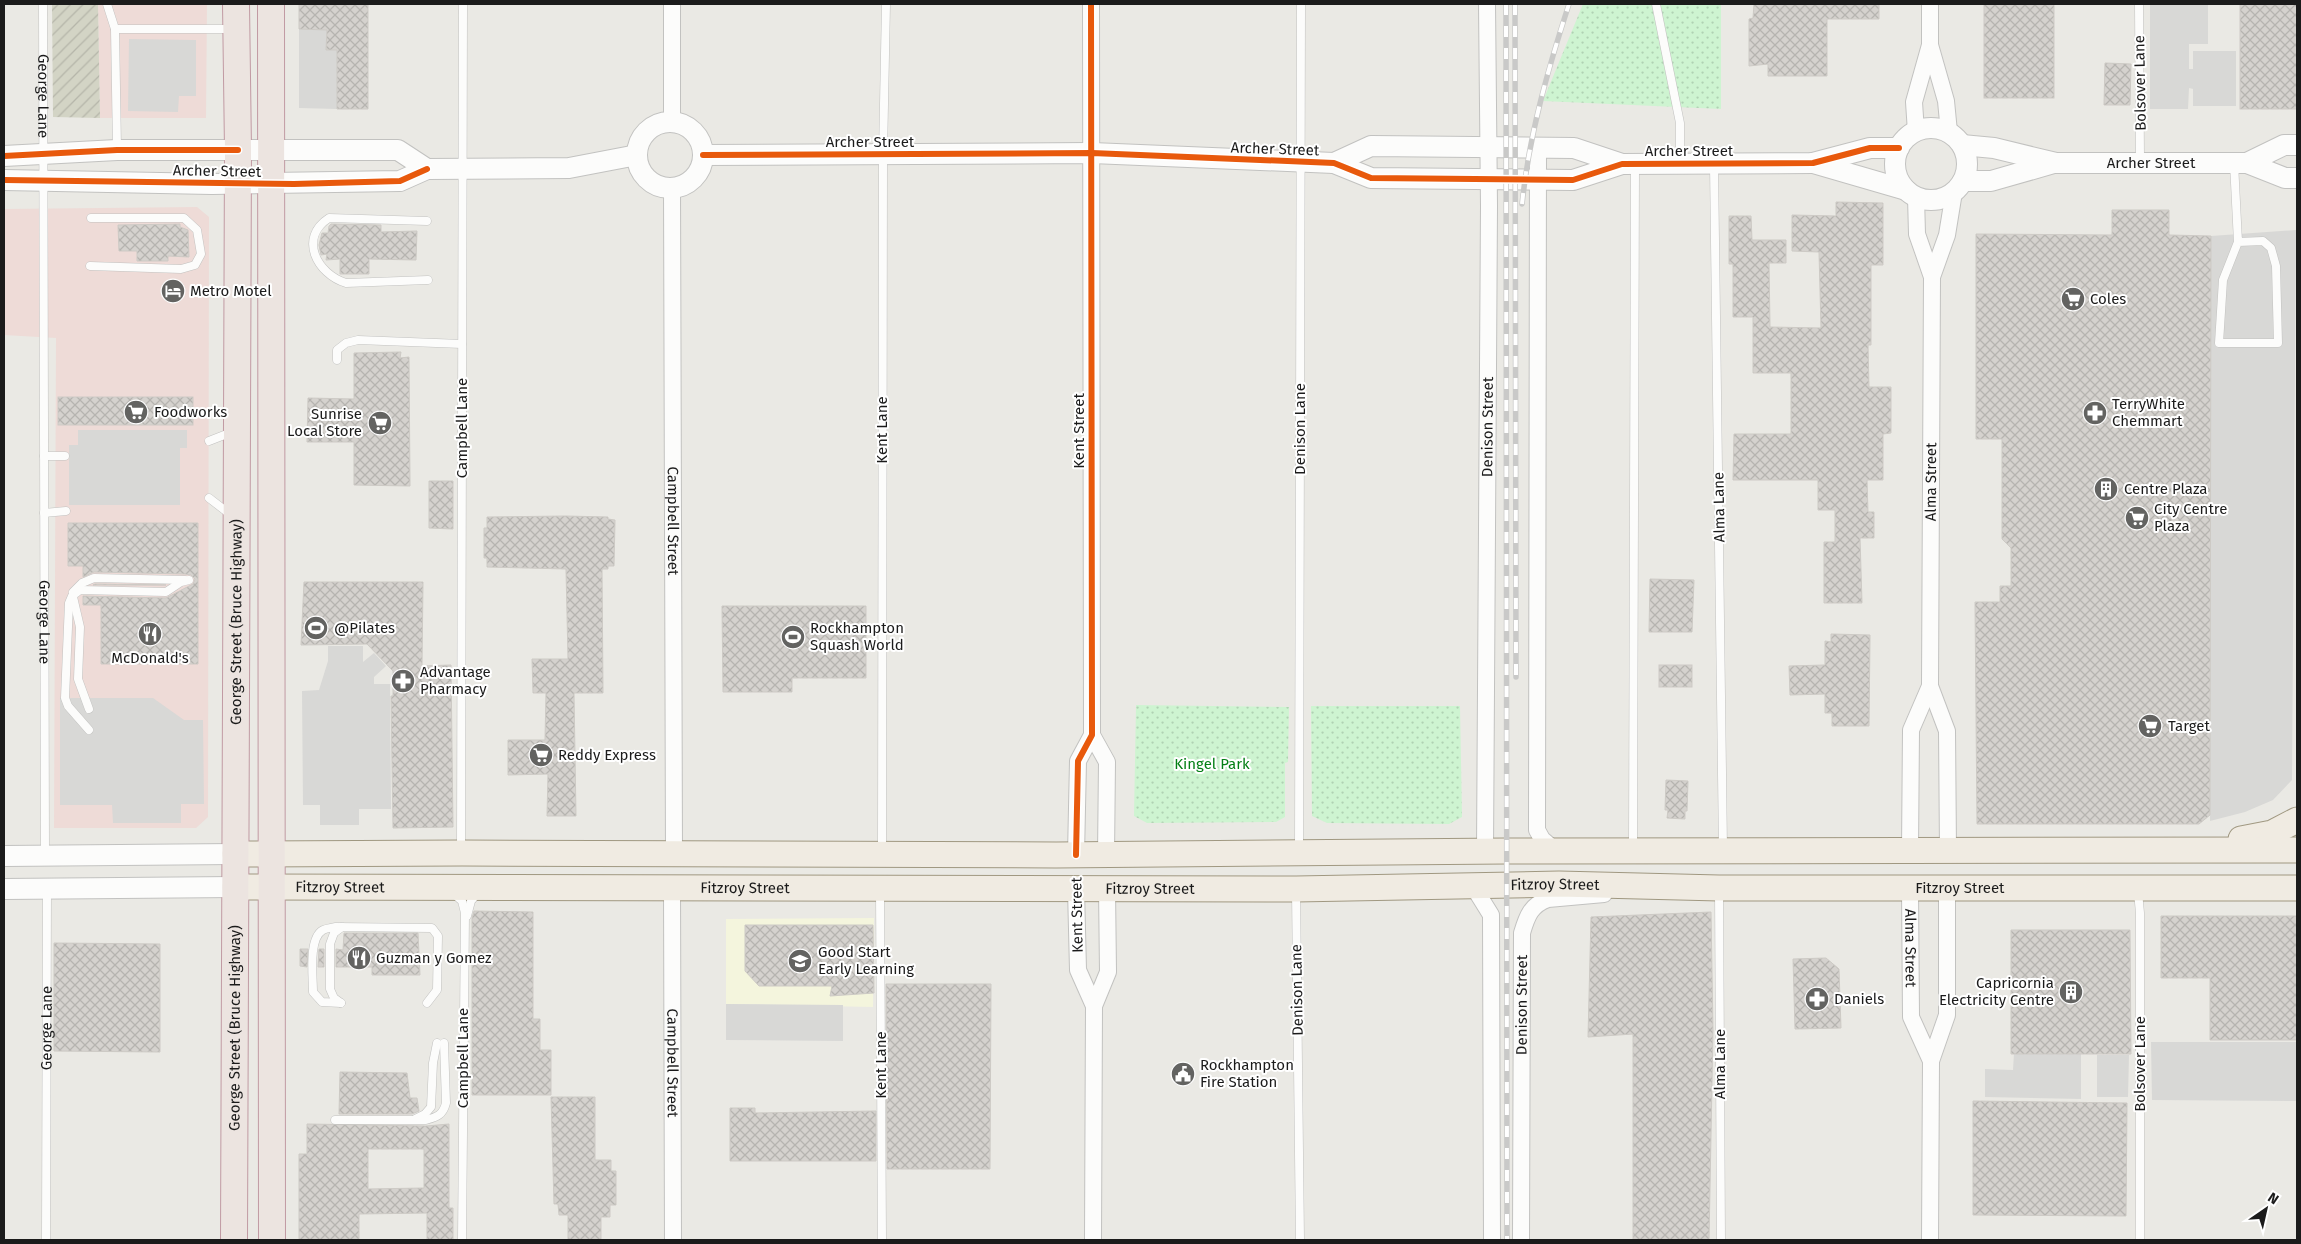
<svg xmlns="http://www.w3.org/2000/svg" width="2301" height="1244" viewBox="0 0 2301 1244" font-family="'Fira Sans',sans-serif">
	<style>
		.commercial { fill: #eedbd7 }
		.education { fill: #f4f5dd }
		.construction { fill: url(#construction-furrows) }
		.park { fill: url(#park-dots) }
		.parking { fill: #d8d8d6 }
		.building { fill: url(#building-cross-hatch); stroke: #cdcac5; fill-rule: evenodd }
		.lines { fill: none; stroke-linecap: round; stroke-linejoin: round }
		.service-casing { stroke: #c2c2c0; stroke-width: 9 }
		.minor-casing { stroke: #c2c2c0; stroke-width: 18 }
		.tertiary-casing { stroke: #c2c2c0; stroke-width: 22 }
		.primary-casing { stroke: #a09881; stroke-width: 27 }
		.trunk-casing { stroke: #c19aa3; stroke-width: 28 }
		.service { stroke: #fcfcfb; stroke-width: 8 }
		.minor { stroke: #fcfcfb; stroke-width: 16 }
		.tertiary { stroke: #fcfcfb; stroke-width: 20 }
		.primary { stroke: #f0ebe2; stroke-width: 25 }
		.trunk { stroke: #ece4e0; stroke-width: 26 }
		.rail-casing { stroke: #c9c9c8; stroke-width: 5.5 }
		.rail { stroke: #fff; stroke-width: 4; stroke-dasharray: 11; stroke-linecap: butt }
		.cycleway-casing { stroke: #fff; stroke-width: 9 }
		.cycleway { stroke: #e8590c; stroke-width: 6 }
		.labels { text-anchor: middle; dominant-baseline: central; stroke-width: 4; stroke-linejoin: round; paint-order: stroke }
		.street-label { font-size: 15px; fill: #1b1b1b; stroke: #fff }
		.poi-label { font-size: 15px; fill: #1b1b1b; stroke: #fff; text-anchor: start }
		.park-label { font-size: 15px; fill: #047f15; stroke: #fff }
	</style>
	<defs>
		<pattern id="construction-furrows" width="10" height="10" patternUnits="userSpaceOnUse" patternTransform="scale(1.25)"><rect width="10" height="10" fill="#d3d4c5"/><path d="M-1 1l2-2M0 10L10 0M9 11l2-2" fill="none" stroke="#b5b5a9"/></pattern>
		<pattern id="park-dots" width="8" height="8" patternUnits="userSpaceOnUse" patternTransform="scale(1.25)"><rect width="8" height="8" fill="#cef4d1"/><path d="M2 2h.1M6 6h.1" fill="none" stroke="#b0d1b3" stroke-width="1.8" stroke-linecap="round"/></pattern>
		<pattern id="building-cross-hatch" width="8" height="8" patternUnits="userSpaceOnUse" patternTransform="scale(1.25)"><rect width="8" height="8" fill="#d5d2ce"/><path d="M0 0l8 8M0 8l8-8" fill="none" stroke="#b6b4b0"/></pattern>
	</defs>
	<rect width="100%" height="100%" fill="#eae9e4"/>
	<g class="commercial">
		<path d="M98 4H207L206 118H100Z"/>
		<path d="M197 207 209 217 208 817 196 828H54L56 338 4 335V209Z"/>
	</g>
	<path class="education" d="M874 918 873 1007 726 1004V919Z"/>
	<path class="construction" d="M52 4H98L100 118 53 117Z"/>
	<g class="park">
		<path d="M1583 4H1721V109L1543 101Z"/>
		<path d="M1136 705 1289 707 1288 762 1285 763V817L1276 822 1147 823 1134 816Z"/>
		<path d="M1311 706H1460L1462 817 1449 824 1327 823 1312 816Z"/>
	</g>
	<g class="parking">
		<path d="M2150 4H2208V44H2189V69H2193V51H2236V106H2193V89L2189 88 2188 109H2150Z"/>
		<path d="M299 29 327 30 326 50H337V109L299 108Z"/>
		<path d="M129 39 196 40V96H179L178 112 128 111Z"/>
		<path d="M2296 230 2292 780 2273 800 2245 812 2210 821 2211 236Z"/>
		<path d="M78 430H187V448H180V505H69V445H78Z"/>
		<path d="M328 646H363V662L374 653 386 666 374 677V684H390L391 809H359V825H320V805H303L302 691 319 690 328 661Z"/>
		<path d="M60 698H153L184 720H203L204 804H181V823H113L112 805H60Z"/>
		<path d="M726 1004 843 1005V1041L726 1040Z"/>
		<path d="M2151 1042H2297V1101L2152 1100Z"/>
		<path d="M2014 1053 2081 1054V1099L1985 1097V1069L2013 1070Z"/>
		<path d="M2097 1055H2129L2128 1097H2097Z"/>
	</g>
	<g class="building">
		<path d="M299 4H368V109H337V50H326L327 30 299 29Z"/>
		<path d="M1754 4H1879V19H1827V76H1768V64L1749 66V19L1753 18Z"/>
		<rect x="1984" y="4" width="70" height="94"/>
		<rect x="2240" y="4" width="57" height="105"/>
		<path d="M2105 63 2131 64 2130 105H2104Z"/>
		<path d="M1836 202 1883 203V265H1871V345H1868L1869 387H1891V433L1883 434V480H1867L1868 512H1874V538H1860L1862 603H1824V542H1835V510H1818V480H1733L1734 434H1791V373H1753V317H1733V264H1729V216H1751L1752 240H1786V263H1769L1770 327 1821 328 1819 252 1792 251V215L1836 216Z"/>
		<path d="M2112 210H2169V235L2211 236 2210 815 2199 824H1977L1975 602H2000V586H2011V548L2002 539V439H1976V234L2112 235Z"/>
		<path d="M180 224V227L188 230 189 257 168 256V261H137V251H119L118 225Z"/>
		<path d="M331 224 381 225V232L417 231 416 260 369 259V274H340V259L326 260 327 254 321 255 319 245 322 233H328L329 226Z"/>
		<path d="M401 352 400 358 409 357 410 486 354 485V442H307L308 398 354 399V353Z"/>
		<rect x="58" y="397" width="135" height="28"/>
		<path d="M429 481H453V529L429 528Z"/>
		<path d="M565 516 608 517V519L615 520 614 566H608V569H602L603 693H574L576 816H547L548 774 508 775V740H545L546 693H533L532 659H568L566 569 487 567V558H484V528H487V517Z"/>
		<path d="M68 523H198V664H101V605H83V596L166 598 193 584 195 579 191 575 185 574 94 572 83 577V566H68Z"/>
		<path d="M1650 579 1694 580 1692 632H1649Z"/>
		<path d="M304 582H423L422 666 451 665 453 827 393 828 391 696H393V671L367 644 301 645Z"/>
		<path d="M95 584 166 585H93Z"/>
		<path d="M722 606H866V678H792V692H723Z"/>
		<path d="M1831 634 1870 635 1869 726H1832V713H1825V694L1790 695 1789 666 1825 665V641L1831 642Z"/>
		<rect x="1659" y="665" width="33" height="22"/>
		<path d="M1666 780 1688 781 1687 811H1685V819L1667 818 1668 810H1665Z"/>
		<path d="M474 911 533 912V1019H540V1050H551V1095H472V918Z"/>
		<path d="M1711 912 1713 1030 1709 1240H1633V1034L1588 1037 1591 917Z"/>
		<path d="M2161 916H2297V1040H2210V978H2161Z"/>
		<path d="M745 925H873L874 993 830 996 832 986H759L745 971Z"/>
		<path d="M2011 930H2130L2131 1054H2011Z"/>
		<path d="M344 933H418L420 975H372V967H336V949L343 950Z"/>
		<path d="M54 943 160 944V1052L54 1051Z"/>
		<path d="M300 949H308L307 967 300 966Z"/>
		<path d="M319 949H324V967H318Z"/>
		<path d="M1826 958 1839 969 1841 1028 1795 1029 1793 959Z"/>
		<path d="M886 984H991L990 1169H887Z"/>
		<path d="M340 1072 407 1073 410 1098H417L419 1111 412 1114H339Z"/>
		<path d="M551 1097H595V1160H611V1171H616V1205H610V1217H601V1239L598 1240H568V1215H559L558 1204H554Z"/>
		<path d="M1973 1101 2127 1103 2126 1216 1973 1215Z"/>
		<path d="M730 1108H755V1113L876 1111V1161H730Z"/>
		<path d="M307 1124 426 1126 449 1124V1208H453V1240H427V1213L359 1214V1240H299V1154H307ZM368 1149H424V1188L368 1189Z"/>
	</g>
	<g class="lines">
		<g class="service-casing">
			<g id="service">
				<path id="s1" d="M43 4 45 854"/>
				<path d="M107 4 115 29"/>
				<path d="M1656 4 1680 123V162"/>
				<path d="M2139 4 2140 161"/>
				<path d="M117 148 115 29H232"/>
				<path d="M2234 163 2238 242 2223 280 2219 343H2278L2276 266 2271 248 2263 241 2238 242"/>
				<path d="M1714 165 1723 849"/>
				<path d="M427 221 329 218C298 238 317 274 346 283L428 280"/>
				<path d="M90 266 181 269 195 265 201 254 197 230 184 218H91"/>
				<path d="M337 360V350L346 343 358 340 462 344"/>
				<path d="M209 441 232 432"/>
				<path d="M44 456H65"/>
				<path d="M209 498 231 515"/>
				<path d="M44 513 66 511"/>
				<path d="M73 592 82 583 94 578 185 580"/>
				<path d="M73 597 80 627 78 679 89 709"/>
				<path d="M89 730 68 706 65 698 69 603 72 596 80 590 166 592 181 582 189 580"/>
				<path d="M1633 846 1635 165"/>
				<path d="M461 849 463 4"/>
				<path d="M1299 849 1301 4"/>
				<path d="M882 852 883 154 886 4"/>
				<path d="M1719 890 1721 1240"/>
				<path d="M880 891 882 1240"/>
				<path d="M1296 891 1300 1240"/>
				<path d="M2138 892 2140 913V1240"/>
				<path d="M454 894 462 901 465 913 462 1240"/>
				<path d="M467 916 471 901 477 894"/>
				<path d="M341 1003 322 1002 313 992C313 977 308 938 323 930 327 928 332 928 335 927L432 928 438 936 437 990 427 1003"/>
				<path d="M341 1003 334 998 330 989V944L334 933 342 927"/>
				<path d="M415 1119 425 1114 431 1107 433 1063 437 1043"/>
				<path d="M335 1120H426C437 1117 443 1115 446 1103L444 1043"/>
				<path id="s2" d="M46 1240 47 889"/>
			</g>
		</g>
		<g class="minor-casing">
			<g id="minor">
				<path d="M672 4V122"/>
				<path d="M1930 45 1946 101 1949 132"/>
				<path d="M1916 132 1914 102 1930 45V4"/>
				<path d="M1538 148 1537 830 1542 839 1556 851"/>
				<path id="s3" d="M672 187 674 854"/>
				<path d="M1916 197 1917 234 1932 277"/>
				<path d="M1930 686 1947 731 1948 850"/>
				<path d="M1092 735 1107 762 1106 855"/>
				<path id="s4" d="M1910 850 1911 730 1930 686 1932 277 1947 235 1954 192"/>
				<path id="s5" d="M1485 851 1489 206 1487 4"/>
				<path d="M1076 855 1078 761 1092 735 1091 4"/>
				<path d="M1473 886 1491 915 1492 1240"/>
				<path id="s6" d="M672 887 673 1240"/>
				<path d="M1076 889 1078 970 1094 1006"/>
				<path id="s7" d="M1910 889 1911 1017 1931 1061"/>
				<path d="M1093 1240 1094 1006 1108 972 1107 889"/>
				<path id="s8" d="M1521 1240 1522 933C1527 916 1531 905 1548 899L1604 894"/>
				<path d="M1930 1240 1931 1061 1947 1015V888"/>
			</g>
		</g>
		<g class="tertiary-casing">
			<g id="tertiary">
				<circle cx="670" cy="155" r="33"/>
				<circle cx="1931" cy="164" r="36"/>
				<path id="s9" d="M1962 145 1994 148 2056 163H2247L2285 178H2297"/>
				<path d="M703 155 1092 153 1334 163 1371 178 1573 180 1622 164 1813 163 1870 148H1899"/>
				<path d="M4 156 117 150H398L427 169"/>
				<path d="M1334 163 1371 146 1574 148 1622 164"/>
				<path d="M1813 163 1906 190"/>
				<path d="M2247 163 2284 145H2297"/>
				<path d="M4 180 212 184 400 181 427 169 569 168 637 155"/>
				<path d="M1963 181H1991L2054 163"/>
				<path d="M4 856 235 854"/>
				<path d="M4 889 235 887"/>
			</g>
		</g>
		<g class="primary-casing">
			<g id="primary">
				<path d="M2241 839 2272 833 2297 820"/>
				<path d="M235 854 462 853 1056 855 1506 851 2297 850"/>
				<path id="s10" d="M235 887 1296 889 1559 884 1719 888H2297"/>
			</g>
		</g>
		<g class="trunk-casing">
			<g id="trunk">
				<path d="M271 4 272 1240"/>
				<path id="s11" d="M234 1240 238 150 236 4"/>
			</g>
		</g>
		<use href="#service" class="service"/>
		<use href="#minor" class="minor"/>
		<use href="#tertiary" class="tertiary"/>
		<use href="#primary" class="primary"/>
		<use href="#trunk" class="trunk"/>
		<g class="rail-casing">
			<g id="rail">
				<path d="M1506 4 1507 1240"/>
				<path d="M1515 4 1516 677"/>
				<path d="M1522 204C1529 135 1548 69 1569 4"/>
			</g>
		</g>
		<use href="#rail" class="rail"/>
		<g class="cycleway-casing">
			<g id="cycleway">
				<path d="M703 155 1092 153 1334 163 1371 178 1573 180 1622 164 1813 163 1870 148H1899"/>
				<path d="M4 156 117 150H238"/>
				<path d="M4 180 294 184 400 181 427 169"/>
				<path d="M1076 855 1078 761 1092 735 1091 4"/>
			</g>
		</g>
		<use href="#cycleway" class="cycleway"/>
	</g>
	<defs>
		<g id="hotel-disc" transform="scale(1.25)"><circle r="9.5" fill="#636361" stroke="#fff"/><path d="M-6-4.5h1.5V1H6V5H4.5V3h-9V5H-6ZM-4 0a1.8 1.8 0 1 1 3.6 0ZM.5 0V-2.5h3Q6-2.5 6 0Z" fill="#fff"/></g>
		<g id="supermarket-disc" transform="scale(1.25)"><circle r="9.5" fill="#636361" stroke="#fff"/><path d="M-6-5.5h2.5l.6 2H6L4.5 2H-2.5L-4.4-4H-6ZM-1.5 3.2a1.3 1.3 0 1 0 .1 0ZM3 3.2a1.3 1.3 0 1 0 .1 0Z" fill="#fff"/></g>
		<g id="pharmacy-disc" transform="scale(1.25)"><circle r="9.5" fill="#636361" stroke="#fff"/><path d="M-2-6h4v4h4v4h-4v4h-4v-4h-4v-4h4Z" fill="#fff"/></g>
		<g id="building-disc" transform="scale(1.25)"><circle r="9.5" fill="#636361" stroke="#fff"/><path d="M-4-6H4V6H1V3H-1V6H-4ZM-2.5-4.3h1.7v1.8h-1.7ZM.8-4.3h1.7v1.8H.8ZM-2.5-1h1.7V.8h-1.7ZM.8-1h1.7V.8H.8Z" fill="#fff"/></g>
		<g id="stadium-disc" transform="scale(1.25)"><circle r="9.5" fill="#636361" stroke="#fff"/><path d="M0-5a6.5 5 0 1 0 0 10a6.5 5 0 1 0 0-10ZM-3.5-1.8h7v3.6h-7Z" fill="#fff"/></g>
		<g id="restaurant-disc" transform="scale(1.25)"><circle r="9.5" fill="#636361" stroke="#fff"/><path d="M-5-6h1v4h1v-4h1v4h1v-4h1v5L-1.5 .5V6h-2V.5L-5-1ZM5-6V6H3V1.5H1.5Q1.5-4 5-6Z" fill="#fff"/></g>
		<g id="school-disc" transform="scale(1.25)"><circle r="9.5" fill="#636361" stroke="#fff"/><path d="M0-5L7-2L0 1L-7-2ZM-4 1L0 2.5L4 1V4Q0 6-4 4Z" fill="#fff"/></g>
		<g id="civic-disc" transform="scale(1.25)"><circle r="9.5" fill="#636361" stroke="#fff"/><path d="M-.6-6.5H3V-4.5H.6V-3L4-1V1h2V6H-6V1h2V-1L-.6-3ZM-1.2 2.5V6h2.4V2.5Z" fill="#fff"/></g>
	</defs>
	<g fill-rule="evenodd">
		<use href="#hotel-disc" x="173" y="291"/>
		<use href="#supermarket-disc" x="2073" y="299"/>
		<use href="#supermarket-disc" x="136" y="412"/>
		<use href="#pharmacy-disc" x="2095" y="413"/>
		<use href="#supermarket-disc" x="380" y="423"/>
		<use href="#building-disc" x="2106" y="489"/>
		<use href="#supermarket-disc" x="2137" y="518"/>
		<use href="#stadium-disc" x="316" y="628"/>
		<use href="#restaurant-disc" x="150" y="634"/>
		<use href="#stadium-disc" x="793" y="637"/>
		<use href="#pharmacy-disc" x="403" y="681"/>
		<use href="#supermarket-disc" x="2150" y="726"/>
		<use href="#supermarket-disc" x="541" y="755"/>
		<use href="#restaurant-disc" x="359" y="958"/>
		<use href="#school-disc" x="800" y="961"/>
		<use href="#building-disc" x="2071" y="992"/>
		<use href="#pharmacy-disc" x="1817" y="999"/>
		<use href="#civic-disc" x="1183" y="1074"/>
	</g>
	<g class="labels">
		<g class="street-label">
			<text transform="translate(2140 83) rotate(-91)">Bolsover Lane</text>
			<text stroke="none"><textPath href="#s1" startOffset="92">George Lane</textPath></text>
			<text x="870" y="142">Archer Street</text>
			<text transform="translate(1275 149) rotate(2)">Archer Street</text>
			<text x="1689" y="151">Archer Street</text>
			<text stroke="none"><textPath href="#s9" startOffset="191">Archer Street</textPath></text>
			<text transform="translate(217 171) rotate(1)">Archer Street</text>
			<text stroke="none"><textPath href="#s5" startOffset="424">Denison Street</textPath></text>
			<text transform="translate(462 428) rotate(-90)">Campbell Lane</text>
			<text transform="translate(1300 429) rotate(-90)">Denison Lane</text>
			<text transform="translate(882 430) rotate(-90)">Kent Lane</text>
			<text transform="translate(1079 431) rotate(-90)">Kent Street</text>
			<text stroke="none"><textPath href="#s4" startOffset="372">Alma Street</textPath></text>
			<text transform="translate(1719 507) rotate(-91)">Alma Lane</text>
			<text stroke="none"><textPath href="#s3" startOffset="334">Campbell Street</textPath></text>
			<text stroke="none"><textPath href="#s1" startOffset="618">George Lane</textPath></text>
			<text stroke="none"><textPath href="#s11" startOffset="618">George Street (Bruce Highway)</textPath></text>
			<text stroke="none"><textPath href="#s10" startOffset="1320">Fitzroy Street</textPath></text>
			<text stroke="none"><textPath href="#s10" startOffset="105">Fitzroy Street</textPath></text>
			<text stroke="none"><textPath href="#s10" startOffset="510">Fitzroy Street</textPath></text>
			<text stroke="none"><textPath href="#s10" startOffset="1725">Fitzroy Street</textPath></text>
			<text stroke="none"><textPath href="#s10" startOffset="915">Fitzroy Street</textPath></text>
			<text transform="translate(1077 915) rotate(-91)">Kent Street</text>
			<text stroke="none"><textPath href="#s7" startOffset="59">Alma Street</textPath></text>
			<text transform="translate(1297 990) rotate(-91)">Denison Lane</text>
			<text stroke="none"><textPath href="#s8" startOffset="235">Denison Street</textPath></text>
			<text stroke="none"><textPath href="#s2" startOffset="212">George Lane</textPath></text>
			<text stroke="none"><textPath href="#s11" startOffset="212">George Street (Bruce Highway)</textPath></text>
			<text transform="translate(463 1058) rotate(-90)">Campbell Lane</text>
			<text stroke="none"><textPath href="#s6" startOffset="176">Campbell Street</textPath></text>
			<text transform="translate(1720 1064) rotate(-90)">Alma Lane</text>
			<text transform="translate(2140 1064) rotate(-90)">Bolsover Lane</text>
			<text transform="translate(881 1065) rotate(-90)">Kent Lane</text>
		</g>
		<g class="poi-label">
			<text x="190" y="291">Metro Motel</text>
			<text x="2090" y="299">Coles</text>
			<text x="2112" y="404">TerryWhite<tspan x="2112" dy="17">Chemmart</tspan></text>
			<text x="154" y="412">Foodworks</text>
			<text x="362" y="414" text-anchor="end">Sunrise<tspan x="362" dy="17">Local Store</tspan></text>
			<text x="2124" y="489">Centre Plaza</text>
			<text x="2154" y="509">City Centre<tspan x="2154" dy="17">Plaza</tspan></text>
			<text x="334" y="628">@Pilates</text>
			<text x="810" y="628">Rockhampton<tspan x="810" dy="17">Squash World</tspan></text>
			<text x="150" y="658" text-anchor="middle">McDonald's</text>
			<text x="420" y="672">Advantage<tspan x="420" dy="17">Pharmacy</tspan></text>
			<text x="2168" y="726">Target</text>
			<text x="558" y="755">Reddy Express</text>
			<text x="818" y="952">Good Start<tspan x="818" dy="17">Early Learning</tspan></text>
			<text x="376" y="958">Guzman y Gomez</text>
			<text x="2054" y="983" text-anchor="end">Capricornia<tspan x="2054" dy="17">Electricity Centre</tspan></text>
			<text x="1834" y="999">Daniels</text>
			<text x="1200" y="1065">Rockhampton<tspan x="1200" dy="17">Fire Station</tspan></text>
		</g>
		<g class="park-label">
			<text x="1212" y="764">Kingel Park</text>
		</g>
	</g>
	<rect width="2301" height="1244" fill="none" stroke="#1b1b1b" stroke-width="10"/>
	<g transform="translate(2266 1209) rotate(34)" stroke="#ffffff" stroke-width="4" paint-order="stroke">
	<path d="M0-4L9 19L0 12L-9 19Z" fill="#1b1b1b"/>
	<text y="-8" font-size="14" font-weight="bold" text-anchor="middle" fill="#1b1b1b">N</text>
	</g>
</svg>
